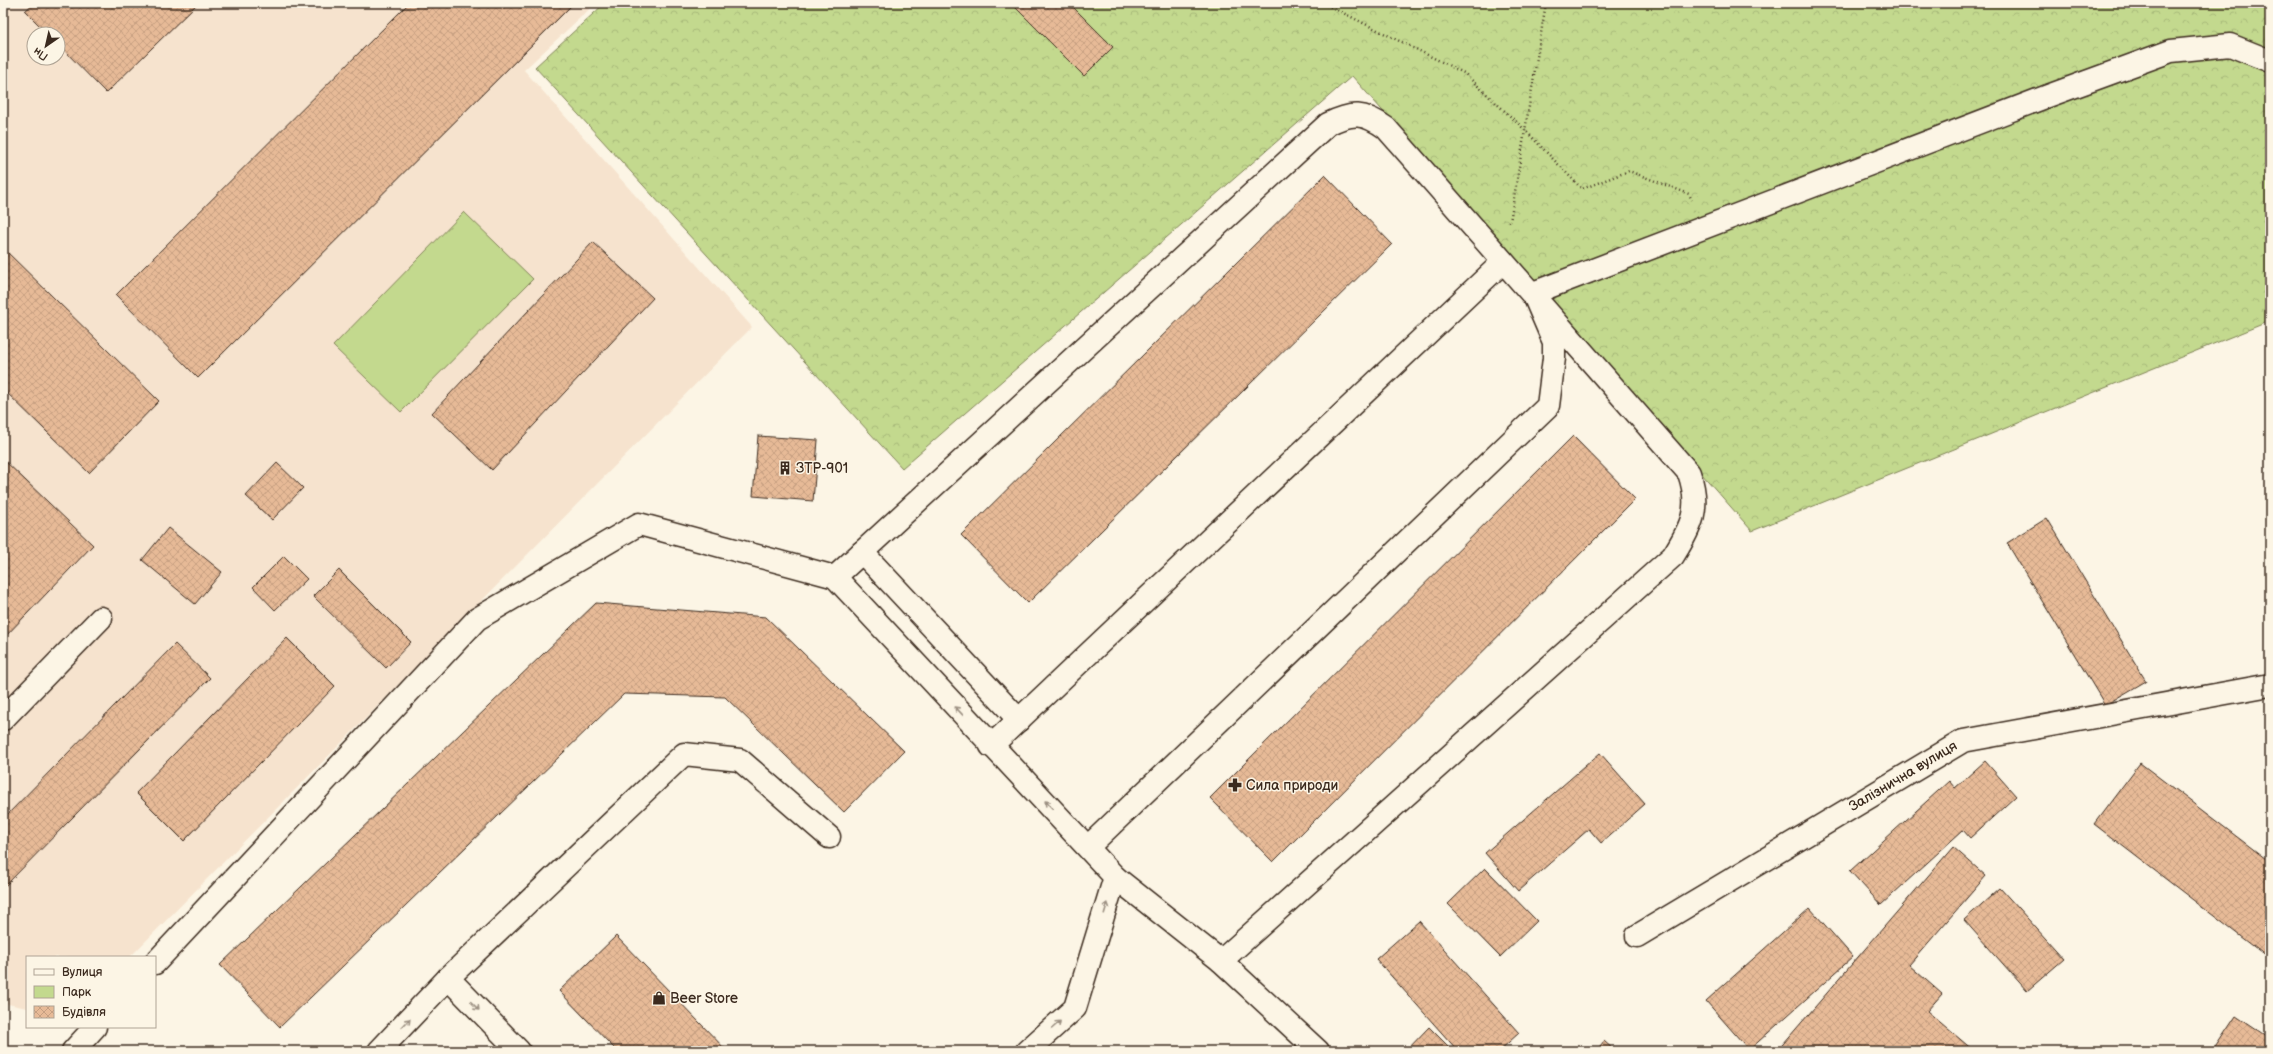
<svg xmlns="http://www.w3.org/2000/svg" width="2273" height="1054" viewBox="0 0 2273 1054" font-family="'Balsamiq Sans',sans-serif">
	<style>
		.built { fill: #f6e3ce; fill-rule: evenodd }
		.green { fill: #c3d98e; stroke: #7f8256 }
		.forest { fill: url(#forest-crowns); stroke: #7f8256 }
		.building { fill: url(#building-cross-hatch); stroke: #3b2a1e }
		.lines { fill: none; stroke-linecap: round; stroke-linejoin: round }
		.minor-casing { stroke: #3b2a1e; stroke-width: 25 }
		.path { stroke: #3b2a1e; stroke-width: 2.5; stroke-dasharray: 1 3; stroke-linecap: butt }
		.minor { stroke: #fcf5e5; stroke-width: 22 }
		.oneway { stroke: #9c9082 }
		.labels { text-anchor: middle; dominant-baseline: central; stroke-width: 3; stroke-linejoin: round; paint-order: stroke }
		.poi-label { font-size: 14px; fill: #3b2a1e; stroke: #fcf5e5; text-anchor: start }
		.street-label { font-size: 14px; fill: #3b2a1e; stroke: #fcf5e5 }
	</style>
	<defs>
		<pattern id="forest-crowns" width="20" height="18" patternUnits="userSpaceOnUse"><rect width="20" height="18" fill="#c3d98e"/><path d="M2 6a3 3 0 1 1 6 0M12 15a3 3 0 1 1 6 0" fill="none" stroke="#a8ba7a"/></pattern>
		<pattern id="building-cross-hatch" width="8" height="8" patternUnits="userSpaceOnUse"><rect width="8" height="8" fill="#e7ba97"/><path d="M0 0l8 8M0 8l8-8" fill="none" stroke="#c7a082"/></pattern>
	</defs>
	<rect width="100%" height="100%" fill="#fcf5e5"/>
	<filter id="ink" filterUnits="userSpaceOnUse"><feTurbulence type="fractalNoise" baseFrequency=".025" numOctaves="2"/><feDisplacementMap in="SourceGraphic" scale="8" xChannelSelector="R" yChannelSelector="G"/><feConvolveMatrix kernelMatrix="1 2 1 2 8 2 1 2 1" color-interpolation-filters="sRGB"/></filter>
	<g filter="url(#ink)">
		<path class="built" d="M3 3H596L524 70 752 327 130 957H27V1008L3 1003ZM34 34H58V58H34Z"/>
		<path class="green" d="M464 212 533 279 401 412 333 346Z"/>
		<path class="forest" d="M605 3H2270V321L1752 531 1352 76 902 468 535 67Z"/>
		<g class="building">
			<path d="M34 3H198L106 93 58 44V34H48L25 11Z"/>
			<path d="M409 3H574L198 378 116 295Z"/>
			<path d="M1011 3H1069L1113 47 1084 76Z"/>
			<path d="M1325 175 1392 244 1028 603 961 535Z"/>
			<path d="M593 242 653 298 492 470 432 413Z"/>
			<path d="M3 248 159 401 89 473 3 389Z"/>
			<path d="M758 436 818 440 813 501 753 496Z"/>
			<path d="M1573 436 1635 499 1273 862 1210 798Z"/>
			<path d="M3 459 93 545 3 639Z"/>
			<path d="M277 463 303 488 272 520 246 496Z"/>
			<path d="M2047 518 2146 681 2105 705 2007 543Z"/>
			<path d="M168 528 222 572 195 604 142 560Z"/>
			<path d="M284 556 307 579 275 610 253 587Z"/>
			<path d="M339 570 411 642 386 668 313 596Z"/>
			<path d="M596 603 766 617 904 751 844 812 725 697 624 694 280 1027 220 965Z"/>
			<path d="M287 638 335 686 184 841 136 793Z"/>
			<path d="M175 644 210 678 3 888V819Z"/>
			<path d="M1600 753 1645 804 1601 843 1589 829 1518 891 1485 853Z"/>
			<path d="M1985 761 2016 796 1970 838 1963 830 1881 905 1850 871 1949 781 1955 788Z"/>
			<path d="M2140 763 2270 862V959L2094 824Z"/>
			<path d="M1953 847 1986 876 1909 965 1942 994 1927 1011 1974 1051H1777Z"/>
			<path d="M1485 868 1537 921 1500 957 1448 904Z"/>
			<path d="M2000 888 2064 959 2027 991 1964 920Z"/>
			<path d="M1810 908 1853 957 1749 1050 1706 1001Z"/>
			<path d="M1419 921 1519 1033 1499 1051H1458L1376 959Z"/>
			<path d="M616 936 727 1051H617L611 1045 559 991Z"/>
			<path d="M2236 1015 2270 1038V1051H2212Z"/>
			<path d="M1429 1027 1453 1051H1406Z"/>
			<path d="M1604 1041 1615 1051H1596Z"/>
		</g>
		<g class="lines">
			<g class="minor-casing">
				<g id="minor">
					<path d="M862 552 1019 720"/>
					<path d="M835 577 1328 124C1352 112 1364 112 1386 128L1689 473C1701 508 1692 526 1673 556L1221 961 1115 877"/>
					<path d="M3 719 101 618"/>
					<path d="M991 746 1503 262"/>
					<path d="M1088 847 1548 406 1554 358V342L1533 293 2048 96 2171 51 2230 45 2270 61"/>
					<path d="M1637 936 1963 741 2270 685"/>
					<path d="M1221 961 1318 1051"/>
					<path d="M155 963 477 619 639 524 835 577 1115 877 1075 1008 1027 1051"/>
					<path d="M448 978 519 1051"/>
					<path d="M73 1051 95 1027"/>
					<path d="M379 1051 448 978 684 754 740 760 829 837"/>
				</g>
			</g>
			<g class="path">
				<path d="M1323 3 1464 73 1525 130 1582 189 1629 171 1689 194 1692 200"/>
				<path d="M1510 222 1546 3"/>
			</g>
			<use href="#minor" class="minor"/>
		</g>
		<defs><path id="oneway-shaft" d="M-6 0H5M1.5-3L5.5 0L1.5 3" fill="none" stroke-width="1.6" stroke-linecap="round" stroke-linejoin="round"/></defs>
		<g class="oneway">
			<use href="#oneway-shaft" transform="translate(959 711) rotate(-133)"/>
			<use href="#oneway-shaft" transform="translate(1049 805) rotate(-134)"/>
			<use href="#oneway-shaft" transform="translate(1106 908) rotate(-73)"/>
			<use href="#oneway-shaft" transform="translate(475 1006) rotate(46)"/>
			<use href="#oneway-shaft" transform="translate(406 1023) rotate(-46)"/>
			<use href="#oneway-shaft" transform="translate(1056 1025) rotate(-42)"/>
		</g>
	</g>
	<defs>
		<g id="building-bare" transform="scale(1.08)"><path d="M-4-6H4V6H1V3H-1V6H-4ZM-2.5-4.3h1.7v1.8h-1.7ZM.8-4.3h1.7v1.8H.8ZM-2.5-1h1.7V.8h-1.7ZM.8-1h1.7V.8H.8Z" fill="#3b2a1e" stroke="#fcf5e5" stroke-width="2.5" paint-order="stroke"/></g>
		<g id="pharmacy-bare" transform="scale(1.08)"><path d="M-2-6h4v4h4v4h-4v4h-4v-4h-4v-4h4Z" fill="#3b2a1e" stroke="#fcf5e5" stroke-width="2.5" paint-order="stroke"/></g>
		<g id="shop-bare" transform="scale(1.08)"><path d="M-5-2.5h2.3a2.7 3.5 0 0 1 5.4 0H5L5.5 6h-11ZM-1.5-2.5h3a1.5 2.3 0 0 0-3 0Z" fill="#3b2a1e" stroke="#fcf5e5" stroke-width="2.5" paint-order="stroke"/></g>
	</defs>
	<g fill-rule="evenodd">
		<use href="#building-bare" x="785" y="468"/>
		<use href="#pharmacy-bare" x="1235" y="785"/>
		<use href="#shop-bare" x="659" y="998"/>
	</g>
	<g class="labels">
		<g class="poi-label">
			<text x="796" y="468">ЗТР-901</text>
			<text x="1246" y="785">Сила природи</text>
			<text x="670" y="998">Beer Store</text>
		</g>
		<g class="street-label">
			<text transform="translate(1903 776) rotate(-31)">Залізнична вулиця</text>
		</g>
	</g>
	<rect width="2273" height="1054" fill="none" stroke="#fcf5e5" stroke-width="16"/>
	<rect x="8" y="8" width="2257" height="1038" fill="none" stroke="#3b2a1e" stroke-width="1.5" filter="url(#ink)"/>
	<rect x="26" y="956" width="130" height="72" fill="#fcf5e5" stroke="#afa495"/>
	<rect x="34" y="969" width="20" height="6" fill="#fcf5e5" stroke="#afa495"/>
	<text x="62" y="976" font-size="12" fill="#3b2a1e">Вулиця</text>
	<rect x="34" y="986" width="20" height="12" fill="#c3d98e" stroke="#afa495"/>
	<text x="62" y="996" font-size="12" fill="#3b2a1e">Парк</text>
	<rect x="34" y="1006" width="20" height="12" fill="url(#building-cross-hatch)" stroke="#afa495"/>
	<text x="62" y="1016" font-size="12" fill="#3b2a1e">Будівля</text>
	<g transform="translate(46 46) rotate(214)"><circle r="19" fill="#fcf5e5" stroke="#afa495"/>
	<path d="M0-3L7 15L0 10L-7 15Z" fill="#3b2a1e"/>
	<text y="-6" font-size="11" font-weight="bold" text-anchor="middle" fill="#3b2a1e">Пн</text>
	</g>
</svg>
